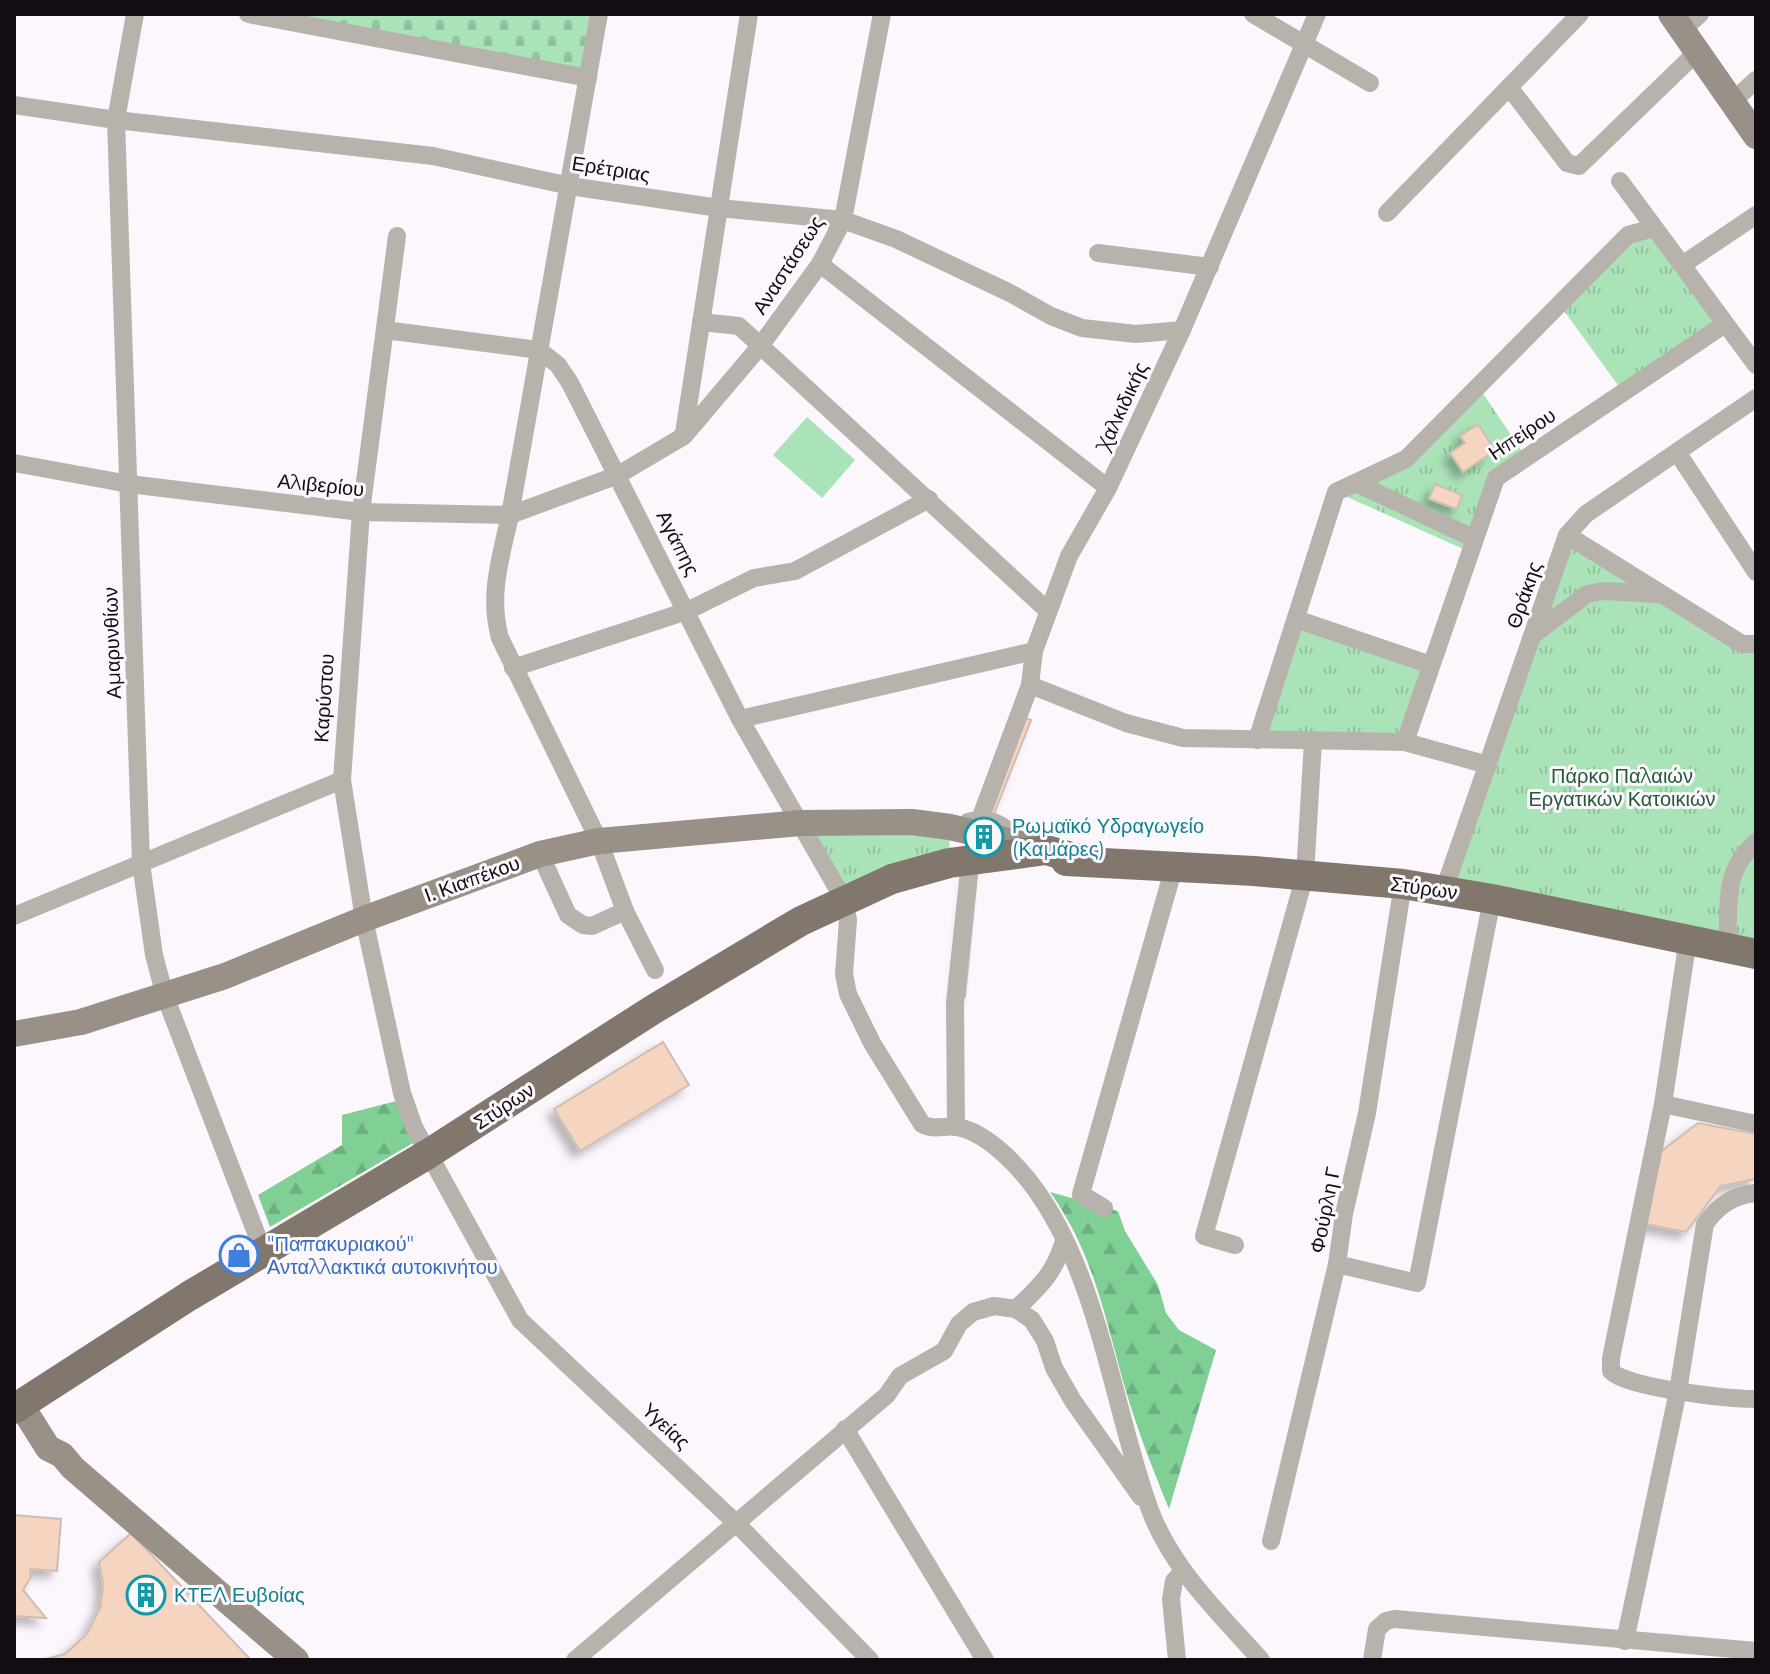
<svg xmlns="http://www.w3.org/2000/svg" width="1770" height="1674" viewBox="0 0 1770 1674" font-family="Montserrat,sans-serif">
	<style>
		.grass { fill: #abe3b9 }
		.forest { fill: url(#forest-firs) }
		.cemetery { fill: url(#cemetery-stones) }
		.park { fill: url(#park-tufts) }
		.building { fill: #f5d4c0; stroke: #cdbdb3; stroke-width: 2; filter: url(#shadow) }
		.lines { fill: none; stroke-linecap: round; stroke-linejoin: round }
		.street { stroke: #b8b2ad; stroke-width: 18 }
		.secondary { stroke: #999088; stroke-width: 26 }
		.primary { stroke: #82776d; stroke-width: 30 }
		.labels { text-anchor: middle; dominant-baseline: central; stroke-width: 6; stroke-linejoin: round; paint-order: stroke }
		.street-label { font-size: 20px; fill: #110d12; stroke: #fcf7fd }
		.park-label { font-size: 20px; fill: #225b35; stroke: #fcf7fd }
		.culture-label { font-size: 20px; fill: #0d838f; stroke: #fcf7fd; text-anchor: start }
		.shop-label { font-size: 20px; fill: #366cbe; stroke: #fcf7fd; text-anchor: start }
	</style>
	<defs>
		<pattern id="forest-firs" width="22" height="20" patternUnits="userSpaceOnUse" patternTransform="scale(2)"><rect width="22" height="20" fill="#80d096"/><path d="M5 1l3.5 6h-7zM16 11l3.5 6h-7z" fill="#6eb180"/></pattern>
		<pattern id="cemetery-stones" width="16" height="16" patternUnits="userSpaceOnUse" patternTransform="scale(2)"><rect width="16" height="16" fill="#abe3b9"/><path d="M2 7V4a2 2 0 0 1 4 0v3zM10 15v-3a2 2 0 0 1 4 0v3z" fill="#92c29e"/></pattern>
		<pattern id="park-tufts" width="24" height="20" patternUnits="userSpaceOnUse" patternTransform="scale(2)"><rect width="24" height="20" fill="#abe3b9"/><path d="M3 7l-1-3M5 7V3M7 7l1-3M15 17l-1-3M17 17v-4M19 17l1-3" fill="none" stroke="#92c29e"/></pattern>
		<filter id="shadow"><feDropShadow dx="-7" dy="7" stdDeviation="4" flood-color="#0004"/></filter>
	</defs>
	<rect width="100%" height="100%" fill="#fcf7fd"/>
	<path class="grass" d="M807 417 855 460 822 498 773 455Z"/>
	<g class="forest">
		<path d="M400 1100 413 1143 270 1227 258 1195 342 1145V1115Z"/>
		<path d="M1050 1192 1118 1211 1125 1231 1158 1285 1166 1313 1179 1330 1216 1350 1169 1509C1152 1467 1135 1424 1123 1381 1104 1312 1092 1251 1050 1192Z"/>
	</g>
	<path class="cemetery" d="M248 14H599L588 78Z"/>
	<g class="park">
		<path d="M1654 228 1725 324 1623 392 1559 304 1628 235Z"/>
		<path d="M1478 386 1526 457 1496 478 1470 552 1336 492 1406 459Z"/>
		<path d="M1567 535 1756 644V954L1444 890Z"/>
		<path d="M1296 619 1431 665 1405 742 1257 740Z"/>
		<path d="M801 823 950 827 949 863 844 900Z"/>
	</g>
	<g class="building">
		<path d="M1478 424 1491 444 1486 447 1490 454 1463 472 1450 453 1465 443 1460 436Z"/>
		<path d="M1435 484 1462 495 1457 509 1429 499Z"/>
		<path d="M1023 717 1031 720 996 809 978 866 965 997H959L972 866Z"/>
		<path d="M663 1042 689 1085 580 1151 554 1109Z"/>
		<path d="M1698 1123 1756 1134V1179L1721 1186 1686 1232 1645 1224 1659 1153Z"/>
		<path d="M14 1515 61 1519 57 1571 30 1569 31 1577 23 1590 46 1618 14 1616Z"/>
		<path d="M131 1533 251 1660H42L65 1654 87 1634 101 1606 103 1584 99 1562Z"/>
	</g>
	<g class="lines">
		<g class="street">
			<path d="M135 14 116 120 141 863 154 955 165 996 263 1251"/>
			<path d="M248 14 588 78"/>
			<path d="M1253 14 1370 83"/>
			<path d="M1682 30 1700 14"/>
			<path d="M1509 87 1567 163 1579 166 1697 52"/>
			<path d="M1732 102 1756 80"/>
			<path d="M14 105 116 120 433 156 570 186 719 208 843 220 896 239 1010 293 1051 316 1082 328 1136 334 1182 330"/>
			<path d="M1620 181 1756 365"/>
			<path d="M1387 213 1580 14"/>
			<path d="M397 236 361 512 342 780 364 919 402 1093 414 1127 520 1320 736 1523 870 1660"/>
			<path d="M1098 253 1210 267"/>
			<path d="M820 264 1108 488"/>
			<path d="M1682 265 1756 215"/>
			<path d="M701 322 739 326 1047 610"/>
			<path d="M385 330 539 350 558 365 570 383 740 719 844 900 848 920 844 974 848 994 872 1043 922 1124C934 1131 945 1125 957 1127 974 1130 992 1143 1004 1154 1095 1236 1109 1399 1150 1510 1172 1569 1220 1614 1261 1660"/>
			<path d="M684 433 749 14"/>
			<path d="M1677 452 1756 572"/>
			<path d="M14 463 129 484 361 512 510 515 618 475 684 436 761 345 820 264 843 220 882 14"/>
			<path d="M1356 483 1473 538"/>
			<path d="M1567 535 1742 644H1756"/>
			<path d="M1296 619 1431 665"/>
			<path d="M1533 635 1587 594 1604 591 1658 594"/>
			<path d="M513 668 687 611 754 578 795 571 929 499"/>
			<path d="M1030 685 1126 723 1183 738 1405 742 1488 765"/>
			<path d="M740 719 1034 651"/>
			<path d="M1257 740 1336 492 1406 459 1628 235 1654 228"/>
			<path d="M1405 742 1496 478 1725 324"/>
			<path d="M980 819 1030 685 1034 651 1069 556 1108 488 1182 330 1317 14"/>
			<path d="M968 822C992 815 1006 827 1021 843"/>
			<path d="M540 854 568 915 583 925 592 926 625 911 599 841 500 638C488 595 501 557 510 515L599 14"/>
			<path d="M1444 890 1567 535 1586 514 1756 398"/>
			<path d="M625 911 655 970"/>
			<path d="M14 916 342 780"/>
			<path d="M1688 939 1663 1104 1611 1358V1371C1626 1388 1730 1399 1756 1399"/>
			<path d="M1727 948C1730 906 1721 873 1756 842"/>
			<path d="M1663 1104 1756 1124"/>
			<path d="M956 1127 955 1003 969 872"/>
			<path d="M1104 1208 1081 1194 1174 867"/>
			<path d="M1235 1245 1204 1236 1305 875 1313 741"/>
			<path d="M1337 1264 1417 1283 1492 899"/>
			<path d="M1016 1309C1040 1286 1054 1274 1064 1241"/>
			<path d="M845 1429 985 1660"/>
			<path d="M1271 1541 1337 1264 1344 1214 1367 1113 1403 884"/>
			<path d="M1625 1641 1678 1391 1705 1224C1718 1206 1733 1195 1756 1193"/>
			<path d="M575 1660 887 1395 900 1376 944 1351 959 1324 973 1312 994 1306 1016 1309 1032 1320 1045 1341 1054 1368 1073 1401 1141 1497"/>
			<path d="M1177 1660 1171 1599 1174 1581 1183 1571"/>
			<path d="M1372 1660 1377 1629 1386 1621 1395 1619 1756 1651"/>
		</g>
		<g class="secondary">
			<path d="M1671 14 1756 136"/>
			<path d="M14 1034 81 1022 225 976 364 919 540 854 599 841 801 823 912 822 950 827 1042 849"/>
			<path d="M21 1405 48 1448 62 1455 73 1468 296 1660"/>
		</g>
		<g class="primary">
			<path d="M1066 861 1254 871 1403 884 1492 899 1756 954"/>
			<path d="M14 1409 189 1296 428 1154 654 1009 801 921 892 879 949 863 1046 850 1086 861"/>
		</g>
	</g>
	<defs>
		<g id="building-ring" transform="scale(2)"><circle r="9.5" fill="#fcf7fd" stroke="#0f9aa8" stroke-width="1.5"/><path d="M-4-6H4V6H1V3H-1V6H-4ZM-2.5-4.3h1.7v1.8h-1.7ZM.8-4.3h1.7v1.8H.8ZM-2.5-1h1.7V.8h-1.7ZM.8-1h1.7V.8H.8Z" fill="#0f9aa8"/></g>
		<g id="shop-ring" transform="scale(2)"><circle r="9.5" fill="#fcf7fd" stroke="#3f7fe0" stroke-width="1.5"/><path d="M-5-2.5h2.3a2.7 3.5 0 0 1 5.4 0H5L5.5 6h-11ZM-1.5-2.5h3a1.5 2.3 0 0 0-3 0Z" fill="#3f7fe0"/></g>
	</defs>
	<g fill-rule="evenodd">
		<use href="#building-ring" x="984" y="837"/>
		<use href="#shop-ring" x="239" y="1255"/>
		<use href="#building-ring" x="146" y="1595"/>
	</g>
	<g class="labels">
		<g class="street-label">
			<text transform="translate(611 169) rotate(9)">Ερέτριας</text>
			<text transform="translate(788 265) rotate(-57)">Αναστάσεως</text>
			<text transform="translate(1122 406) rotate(-65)">Χαλκιδικής</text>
			<text transform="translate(1522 434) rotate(-34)">Ηπείρου</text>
			<text transform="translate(321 485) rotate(6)">Αλιβερίου</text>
			<text transform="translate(678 543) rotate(63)">Αγάπης</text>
			<text transform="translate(1524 595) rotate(-71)">Θράκης</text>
			<text transform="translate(112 643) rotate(-92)">Αμαρυνθίων</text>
			<text transform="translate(324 698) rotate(-86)">Καρύστου</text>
			<text transform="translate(472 879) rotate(-20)">Ι. Κιαπέκου</text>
			<text transform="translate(1424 888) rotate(8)">Στύρων</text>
			<text transform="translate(504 1106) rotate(-33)">Στύρων</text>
			<text transform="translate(1325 1210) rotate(-79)">Φούρλη Γ</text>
			<text transform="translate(666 1426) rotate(43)">Υγείας</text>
		</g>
		<g class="park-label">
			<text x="1622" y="776">Πάρκο Παλαιών<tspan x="1622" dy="23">Εργατικών Κατοικιών</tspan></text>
		</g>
		<g class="culture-label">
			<text x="1012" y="826">Ρωμαϊκό Υδραγωγείο<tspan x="1012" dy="23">(Καμάρες)</tspan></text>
			<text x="174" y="1595">ΚΤΕΛ Ευβοίας</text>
		</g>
		<g class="shop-label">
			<text x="267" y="1244">"Παπακυριακού"<tspan x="267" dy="23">Ανταλλακτικά αυτοκινήτου</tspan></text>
		</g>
	</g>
	<rect width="1770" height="1674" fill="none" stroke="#110d12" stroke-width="32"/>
</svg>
